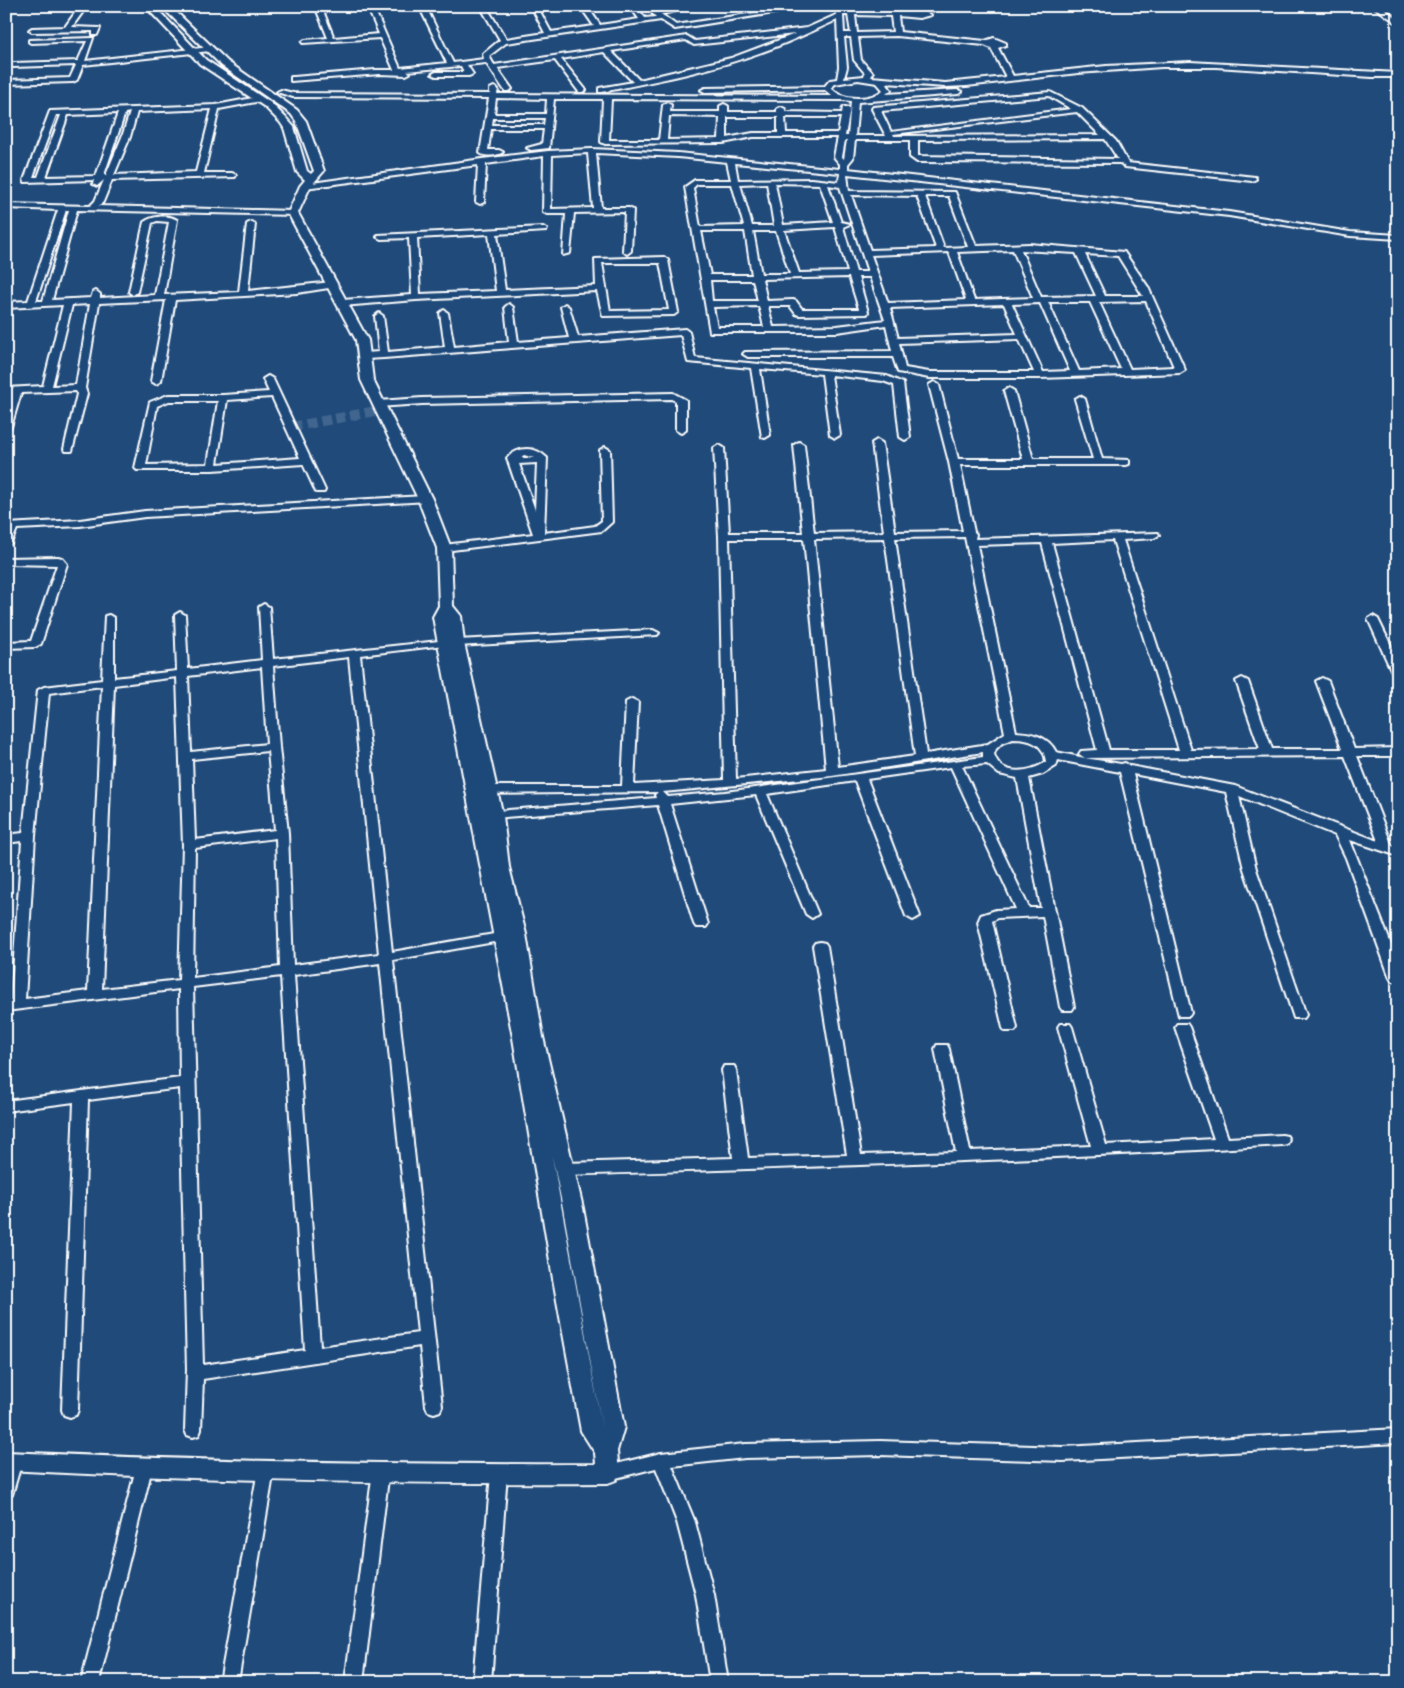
<svg xmlns="http://www.w3.org/2000/svg" width="1404" height="1688" viewBox="0 0 1404 1688" font-family="Pangolin,sans-serif">
	<style>
		.lines { fill: none; stroke-linecap: round; stroke-linejoin: round }
		.minor-tunnel { stroke: #41658e; stroke-width: 10; stroke-dasharray: 10 5; stroke-linecap: butt }
		.minor-casing { stroke: #fff; stroke-width: 4 }
		.tertiary-casing { stroke: #fff; stroke-width: 4 }
		.minor { fill: #1f4a7a; fill-rule: evenodd }
		.tertiary { fill: #1f4a7a; fill-rule: evenodd }
	</style>
	<rect width="100%" height="100%" fill="#1f4a7a"/>
	<filter id="ink" filterUnits="userSpaceOnUse"><feTurbulence type="fractalNoise" baseFrequency=".02" numOctaves="2"/><feDisplacementMap in="SourceGraphic" scale="10" xChannelSelector="R" yChannelSelector="G"/><feConvolveMatrix kernelMatrix="1 2 1 2 8 2 1 2 1" color-interpolation-filters="sRGB"/></filter>
	<g filter="url(#ink)">
		<g class="lines">
			<path class="minor-tunnel" d="M291 427 381 410"/>
			<g class="minor-casing">
				<g id="minor">
					<path d="M80 6H87L72 27 100 28 97 35H93V31L32 32 29 30 32 28 65 27Z"/>
					<path d="M315 6H321L334 38 379 34 367 6H373L400 68 447 63 419 6H461L428 11 453 63 484 59 483 54 500 40 480 6H486L506 39 545 33 531 6H537L551 32 594 26 580 6H587L600 25 639 19 630 6H636L645 18 656 17 652 13 655 11 686 6H703L661 14 676 25 799 6H817L675 29 661 20 506 43 489 56 494 65 687 36 695 41 807 28 836 15V6H842L843 11H847V6H853L854 11 890 12V6H896L897 12 922 11 931 15 919 18 898 16 900 32 985 41 994 38 1006 43V45L998 48 1013 76 1106 66 1190 62 1398 73V77H1372L1216 67H1162L1078 73 967 86 945 87 886 83 891 90 886 94 958 90 962 92 958 94 858 102 855 136H886L872 109 873 107 1050 92 1082 108 1116 141 1128 163 1255 177 1256 179 1252 181 1125 167 1120 163 917 162 910 157V140H855L853 158 848 164V169L1229 212 1350 232 1398 235V239L1350 236 1229 216 847 174 849 191 955 192 976 246 1029 244 1124 252 1148 287 1185 370 1180 373 1040 378H929L898 372 893 357H748L743 354 745 352 892 351 886 325 837 332H710L685 187 695 180H731L727 162 678 157 596 153 601 208H629L633 210 631 251 627 254 623 251 625 212 574 213 570 253 563 255 566 214H547L543 212 544 156 486 164 484 202 480 204 476 202 478 165 305 188 301 186 305 184 482 159 548 151 592 149 678 153 840 169V164L834 157 838 137H753L723 143 605 144 601 142 603 99H554L549 148 531 150 527 148 542 144 544 129H491L488 150H499L503 152C498 156 485 157 480 153L489 98 293 97 277 92 281 90 293 93 490 94V89L494 87 498 89 497 94 832 96 825 90 705 92 701 90 705 88 825 86 830 80 837 79 839 67 837 20C812 31 788 43 762 52 711 71 656 81 602 92H599V88L633 82 604 52 561 59 586 90 582 92H579L555 60 497 68 512 89 508 91H505L486 63 467 65 473 74 469 76H436L432 74 436 72H464L461 66 407 71 410 73 406 75 380 74 291 81V77H294L375 70H394L380 38 303 43 302 42 305 40 328 38ZM843 15H848L851 33H844ZM855 15 891 16 893 32 857 33ZM795 34 731 58 639 80 611 51 686 40 694 45ZM897 36 984 45 991 48 1006 77 945 83 871 77 873 73 861 60 858 37ZM844 37H851L854 60 865 73 864 76 844 78 847 67ZM858 80 877 83 883 90C870 101 843 101 831 88L835 84ZM1049 96 1071 109 891 132 881 111ZM496 98 547 99 546 114H494ZM611 99 843 100 851 101 848 136H845L850 109 846 107H843L842 113 785 112V109L781 107 777 109V112H728V106L724 104 720 106V112H670L671 105 667 103 663 105 659 140H609ZM1077 112 1100 135 894 136 893 134ZM669 116 720 117 719 139 667 140ZM727 117H778V133H753L727 138ZM785 117H841L838 133H786ZM493 118H545L544 125H492ZM1105 139 1118 159 918 156V140ZM845 140H847L844 159 842 157ZM588 153 593 208 551 209 552 155ZM735 163 840 173 839 182 812 179 738 180ZM767 183 774 226H752L740 184ZM775 183 820 184 833 222 783 225ZM697 184H732L744 226 700 227 693 188ZM828 185 840 187 868 272H856L843 227 850 224 841 222ZM851 195 917 196 936 248 870 250ZM925 196H949L968 247 944 248ZM835 227 848 272 799 273 784 230ZM701 231H745L752 275H710ZM753 231H776L790 274H761ZM1013 250 1033 298 974 300 957 252ZM1021 250 1076 253 1096 296 1041 297ZM949 252 966 300 888 303 871 255ZM1085 254 1118 256 1143 296H1105ZM849 277 859 309H802L796 301 793 300 767 301 762 279ZM858 277H870L885 320 837 326 773 327 768 306H790L796 314 799 315 867 314 868 312ZM710 280H753L758 301H712ZM1146 301 1174 367 1130 369 1099 302ZM1048 302H1090L1121 369 1079 371ZM1040 303 1070 371 1043 372 1012 304ZM1004 304 1017 334 898 338 890 308ZM759 306 764 327H717L713 307ZM1019 339 1034 372H929L905 368 899 343Z"/>
					<path d="M1373 6H1381L1398 19V24Z"/>
					<path d="M93 38 85 61 210 47 213 49 210 51 83 65 77 80 73 82 6 84V80L70 78 76 65 13 67 9 65 13 63 78 61 87 41 31 43 29 42V40Z"/>
					<path d="M258 97H261V101L219 109 204 173H232L236 175 235 177 112 180 103 202 99 206 293 211 297 213 296 215 77 210 52 300 91 298 93 292 96 291 100 294V298L155 295 169 222 157 221 152 223 137 292 133 295 129 292 144 222C152 216 168 214 177 220L164 295 239 292 247 224 251 222 255 224 248 291 332 282 335 283V287L297 293 175 300 161 381 156 384 151 381 166 300 99 303 85 388 87 394 72 451H66L64 449 77 394 76 391 21 393 11 427 6 430V411L12 394H6V388L43 386 63 305 6 308V302L28 301 58 210 6 208V204L90 206 95 201 104 180 97 186 93 184 94 180 25 182 24 180 50 111 216 105ZM212 109 196 172 114 175 130 137 137 112ZM130 112 122 137 106 175H104L125 113ZM118 113 96 176 46 177 68 115ZM56 115H61L38 177H33ZM66 210H69L43 301H36ZM90 304 76 385 52 386 72 305Z"/>
					<path d="M543 227 547 229 546 231 497 234 505 290 596 286 595 259 664 257 668 260 678 312 674 315 603 316 597 291 416 300 342 306 338 303 342 300 412 295 409 238 381 239 377 237 378 235ZM489 234 496 291 420 294 417 238ZM602 263H660L669 310 610 311Z"/>
					<path d="M509 304 513 307 518 342 569 338 561 307 565 304 569 307 578 337 685 329 689 332 695 358 887 376 903 383 910 437 905 440 900 437 894 385 883 381 831 375 840 435 835 438 830 435 822 374 760 369 770 435 765 438 762 437 751 368 688 362 681 335 384 358 365 359 360 356 365 353 379 352 375 316 379 313 383 316 388 352 445 347 440 313 444 310 448 313 454 347 509 342 505 307Z"/>
					<path d="M268 376 273 379 325 490 324 492H316L303 464 212 470H137L135 468 150 402 168 395H223L269 392 263 379ZM272 397 300 458 217 464 227 400ZM169 401H218L208 464 146 465 157 406Z"/>
					<path d="M934 382 939 385 958 459H1023L1004 391 1009 388 1014 391 1033 459H1093L1075 399 1080 396 1085 399 1102 459 1129 460V464L1126 465H960L974 532 976 534 975 539 1158 533 1159 535 1154 538 1123 540 1191 750 1260 749 1236 681 1242 678 1248 681 1272 749H1342L1316 681 1322 678 1328 681 1354 749 1398 748V756H1357L1392 846 1398 848V856L1350 840 1398 962V982L1392 981 1390 978 1346 858 1335 835 1239 796 1256 869 1306 1015 1304 1018H1294L1244 869 1226 792 1133 774 1191 1013 1189 1016H1179L1120 772 1058 760 1056 766 1043 774 1029 778 1074 1007 1072 1010H1062L1060 1007 1043 916 998 918 992 921 1017 1028 1015 1031H1005L1003 1028 978 922 981 915 996 910 1016 909 951 767 867 779 920 916 913 920 906 916 855 781 767 794 818 914 812 918 806 914 756 795 670 804 708 924 706 927H696L694 924 658 805 481 819 479 816 481 813 485 812 656 798 655 795 658 792 480 794 474 790 480 786H622L626 702 632 699 638 702 634 785 724 780 719 536 714 448 719 445 724 448 729 533H803L794 445 799 442 804 445 814 533 884 532 872 443 877 440 882 443 895 532 963 531 949 462 929 385ZM965 537 1005 733 988 744 926 754 895 538ZM885 538 915 756 838 767 814 539ZM729 539H804L826 769 736 779ZM1113 540 1179 750H1109L1052 543ZM1042 543 1097 750 1081 751 1079 754 1085 758 1056 752C1048 736 1032 733 1016 732L977 545ZM1013 739C1029 739 1044 743 1046 762 1031 772 1001 778 994 754L996 749 1002 743ZM983 752V757L725 792 668 797 663 792 832 776ZM1345 756 1378 841 1235 786 1130 766 1125 763 1121 764 1085 758ZM987 764 999 774 1017 778 1041 908H1029L962 766Z"/>
					<path d="M673 393 686 400V430L681 433 676 430V401L671 399 422 404 378 407 373 404 378 401 422 398Z"/>
					<path d="M605 447 610 450 612 522 602 531 444 551 439 548 444 545 533 534 507 458C519 446 535 446 547 458L544 533 595 526 602 521 600 450ZM524 455 534 458H520ZM537 463 535 510 519 464Z"/>
					<path d="M425 496 430 499 429 501 145 517 80 526 17 529 11 543 6 546V524L80 520 145 511Z"/>
					<path d="M58 557 62 558 67 564 41 644 35 647 6 648V642L31 641 57 565 6 564V558Z"/>
					<path d="M264 604 269 607 273 659 448 640 450 642 448 644 444 645 360 655 392 952 511 931 516 932 518 935 516 938 511 939 393 960 442 1406 440 1411 434 1413 428 1411 426 1406 420 1346 203 1379 201 1430 199 1435 193 1437 187 1435 185 1430 187 1369 180 1088 88 1100 78 1410 76 1415 70 1417 64 1415 62 1410 74 1102 6 1111V1101L180 1078 179 989 6 1011V1001H11L22 841 6 843V835L23 833 38 690 44 687 102 680 105 616 109 615 114 618V678L177 671 175 615 180 612 185 615 188 669 262 660 259 607ZM349 657 379 954 293 965 288 833 279 747 273 666ZM262 667 267 744 191 752 188 676ZM177 677 183 845 179 980 102 989 114 685ZM102 686 88 991 25 999 35 836 49 693ZM268 751 275 830 195 840 192 759ZM276 838 280 967 193 978 195 848ZM380 963 418 1333 320 1347 294 975ZM281 976 305 1350 203 1365 193 987Z"/>
					<path d="M1373 616 1378 619 1398 660V675L1392 672 1368 619Z"/>
					<path d="M653 630 659 633 657 635 457 646 451 643 457 640Z"/>
					<path d="M820 942 825 943 827 946 861 1155 956 1152 935 1049 937 1045H947L949 1049 970 1151 1091 1146 1058 1027 1060 1024H1070L1072 1027 1106 1145 1214 1139 1175 1027 1177 1024H1187L1189 1027 1228 1138 1282 1135 1287 1136 1289 1140 1287 1144 1282 1145C1043 1160 804 1167 565 1175L560 1173 558 1169 560 1165 565 1163 733 1158 722 1070 724 1066H734L736 1070 748 1158 847 1155 813 946 815 943Z"/>
					<path d="M1398 1429V1443L1063 1461 880 1455 745 1458 672 1466 695 1522 714 1595 728 1682H710L696 1595 677 1522 656 1468 608 1480 602 1478 600 1473 602 1468 608 1466 661 1453 745 1444 880 1441 1063 1447Z"/>
					<path d="M14 1454 20 1456 22 1461 12 1495 6 1497V1460L8 1456Z"/>
					<path d="M144 1461 150 1463 152 1468 99 1682H81L136 1468 138 1463Z"/>
					<path d="M266 1463 272 1465 274 1470 238 1682H220L258 1470 260 1465Z"/>
					<path d="M381 1464 387 1466 389 1471 363 1682H345L373 1471 375 1466Z"/>
					<path d="M499 1467 505 1469 507 1474 491 1682H473L491 1474 493 1469Z"/>
				</g>
			</g>
			<g class="tertiary-casing">
				<path id="tertiary" d="M145 6H154L206 60 271 103 286 118 294 127 307 171 311 174 314 171 296 121 291 114 222 66 161 6H170L228 62 297 110 306 121 324 171 310 187 298 213 368 340 373 380 432 499 451 548 453 606 461 616 464 643 503 816 509 867 526 934 543 1037 583 1208 624 1427 617 1451 619 1473 616 1480 608 1483C407 1484 207 1481 6 1470V1452C203 1461 400 1465 596 1464L595 1453 581 1431 553 1279 513 1038 433 617 439 606 437 548 418 499 361 380 356 340 288 213 300 186 305 180 297 172 284 128 280 122 265 107 200 64ZM552 1156 563 1208 602 1427Z"/>
			</g>
			<use href="#minor" class="minor"/>
			<use href="#tertiary" class="tertiary"/>
		</g>
	</g>
	<rect width="1404" height="1688" fill="none" stroke="#1f4a7a" stroke-width="25"/>
	<rect x="12" y="12" width="1379" height="1663" fill="none" stroke="#fff" stroke-width="2" filter="url(#ink)"/>
</svg>
